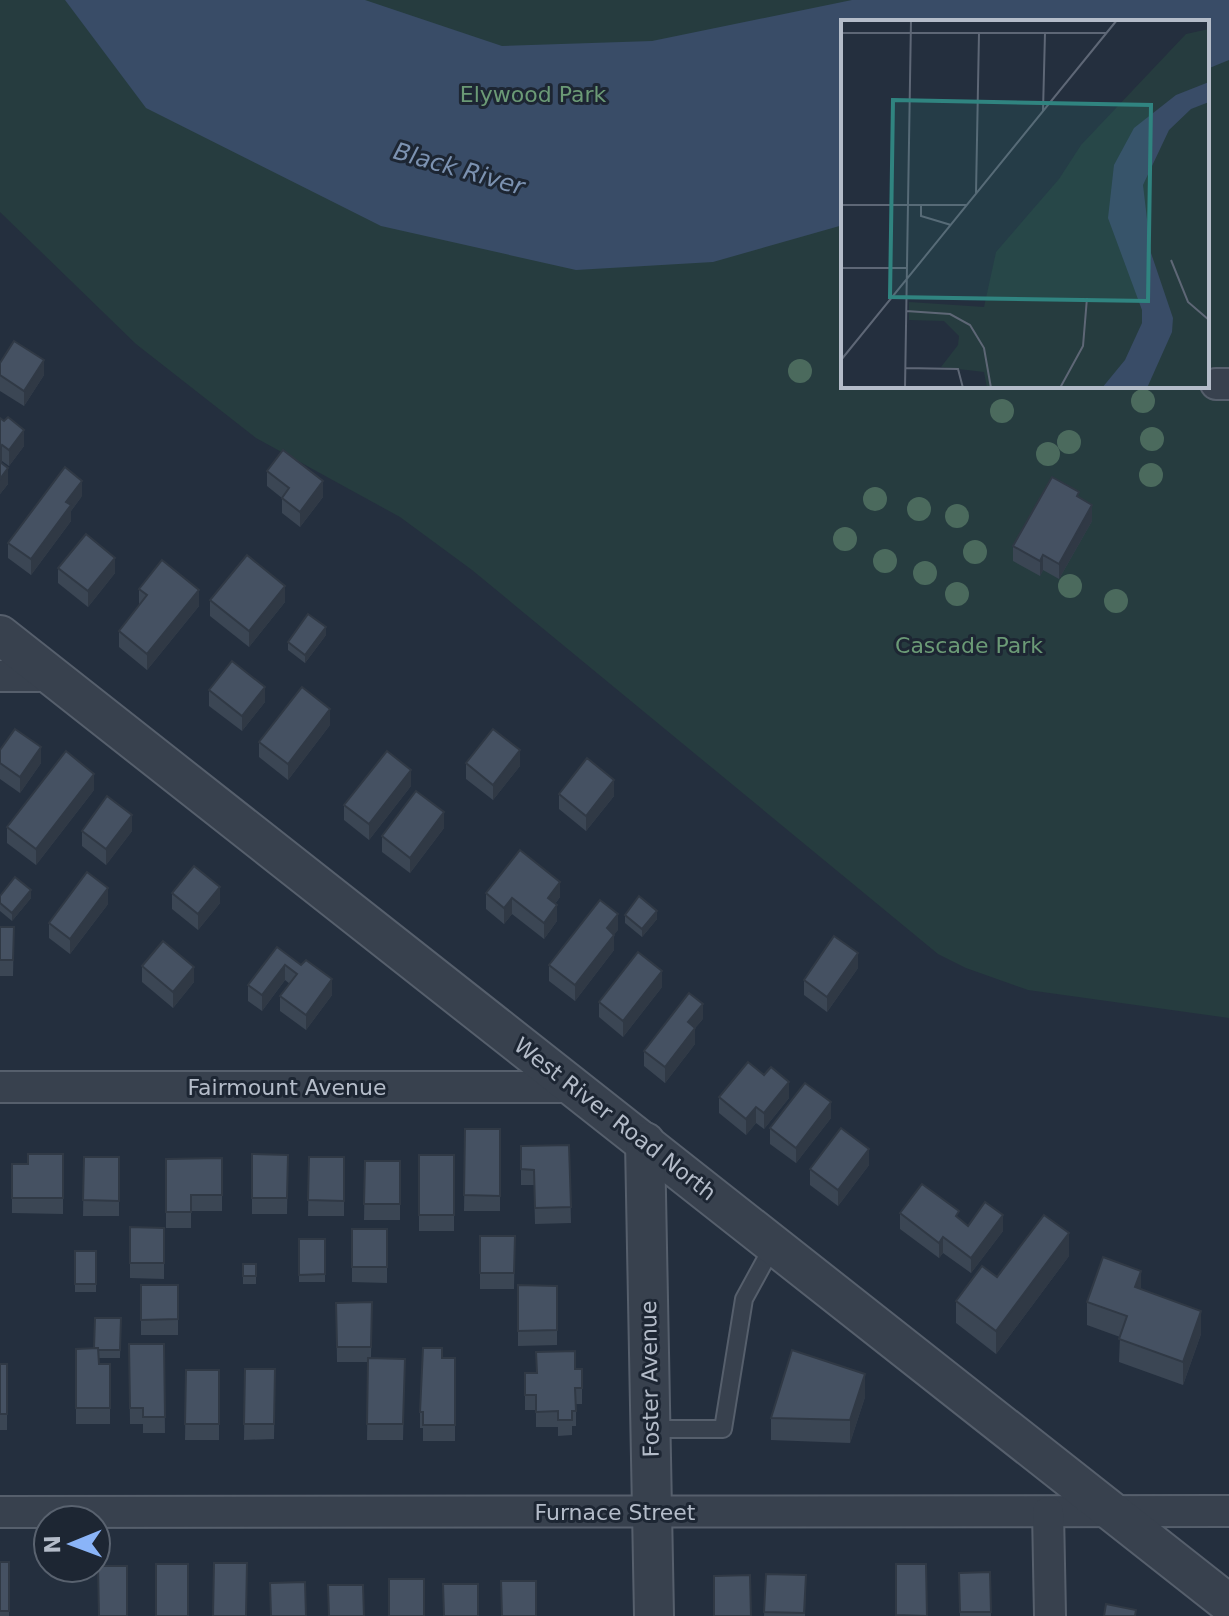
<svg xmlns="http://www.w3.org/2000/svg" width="1229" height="1616" viewBox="0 0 1229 1616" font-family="'DejaVu Sans',sans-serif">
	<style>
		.green { fill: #263c3f; fill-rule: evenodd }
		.water { fill: #394c67 }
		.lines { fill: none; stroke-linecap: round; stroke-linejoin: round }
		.service-casing { stroke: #565f6c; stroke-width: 20 }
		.minor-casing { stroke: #565f6c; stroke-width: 34 }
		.tertiary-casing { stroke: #565f6c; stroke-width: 42 }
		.service { stroke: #38414e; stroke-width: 16 }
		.minor { stroke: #38414e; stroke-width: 30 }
		.tertiary { stroke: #38414e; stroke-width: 38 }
		.tree { fill: #4b6a5d }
		.wall { fill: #3b4654 }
		.shaded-wall { fill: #303945 }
		.building { fill: #455162; stroke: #303945; stroke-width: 2 }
		.labels { text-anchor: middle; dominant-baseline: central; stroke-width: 6; stroke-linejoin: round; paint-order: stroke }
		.park-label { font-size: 22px; fill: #6b9a76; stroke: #1d2633 }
		.street-label { font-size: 22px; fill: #b4bcc9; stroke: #1d2633 }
		.water-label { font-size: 24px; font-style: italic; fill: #7c92b1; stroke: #1d2633 }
		.inset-road { fill: none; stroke: #5e6776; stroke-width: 2 }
		.view { fill: #308480; fill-opacity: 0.15; stroke: #308480; stroke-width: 4 }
		.inset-edge { fill: none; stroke: #b4bcc9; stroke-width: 4 }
	</style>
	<rect width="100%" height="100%" fill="#242f3e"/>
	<path class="green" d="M0 0H1229V1018L1028 990 966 968 938 954 472 570 400 517 256 438 136 344 0 212ZM843 22H1207V386H843Z"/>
	<path class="water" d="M65 0H365L502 46 652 41 852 0H1229V60L1207 69V22H843V225L713 262 576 270 381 226 146 108Z"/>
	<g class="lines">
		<g class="service-casing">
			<path id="service" d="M651 1429H723L744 1299 774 1244"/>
		</g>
		<g class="minor-casing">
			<g id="minor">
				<path d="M1216 384H1229"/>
				<path d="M0 676H52"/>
				<path d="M0 1087H574"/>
				<path d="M0 1512 1229 1511"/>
				<path d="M1048 1512 1050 1616"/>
			</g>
		</g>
		<g class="tertiary-casing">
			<g id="tertiary">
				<path d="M0 635 1229 1604"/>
				<path d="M645 1142 654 1616"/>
			</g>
		</g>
		<use href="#service" class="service"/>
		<use href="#minor" class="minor"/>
		<use href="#tertiary" class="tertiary"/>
	</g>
	<g class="tree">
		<circle cx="800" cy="371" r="12"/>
		<circle cx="1143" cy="401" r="12"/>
		<circle cx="1002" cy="411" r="12"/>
		<circle cx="1152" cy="439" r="12"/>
		<circle cx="1069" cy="442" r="12"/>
		<circle cx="1048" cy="454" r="12"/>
		<circle cx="1151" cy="475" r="12"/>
		<circle cx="875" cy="499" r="12"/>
		<circle cx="919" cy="509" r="12"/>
		<circle cx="957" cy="516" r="12"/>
		<circle cx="845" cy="539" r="12"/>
		<circle cx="975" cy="552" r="12"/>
		<circle cx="885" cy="561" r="12"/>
		<circle cx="925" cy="573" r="12"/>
		<circle cx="1070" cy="586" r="12"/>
		<circle cx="957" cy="594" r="12"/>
		<circle cx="1116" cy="601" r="12"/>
	</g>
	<g class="wall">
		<path d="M0 363 44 375 24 406 0 391Z"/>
		<path d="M0 418 24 446 9 466 2 461 1 463 8 484 0 494Z"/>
		<path d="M267 471 323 497 300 527 282 513V498L267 486Z"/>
		<path d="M82 496 71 511V521L31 575 8 558V543Z"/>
		<path d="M1079 497 1092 521 1059 579 1043 570 1040 576 1013 561V546Z"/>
		<path d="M58 568 115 573 88 607 58 583Z"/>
		<path d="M139 589 199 606 147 670 119 647V631L139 605Z"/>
		<path d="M210 600 285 602 249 647 210 616Z"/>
		<path d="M326 635 305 663 288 650V642Z"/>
		<path d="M209 690 265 702 242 731 209 706Z"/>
		<path d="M330 725 288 780 259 757V742Z"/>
		<path d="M0 750 41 763 20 793 0 779Z"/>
		<path d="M466 763 520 766 493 800 466 779Z"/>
		<path d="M411 786 369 840 344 820V805Z"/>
		<path d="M94 790 36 865 7 843V827Z"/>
		<path d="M559 794 614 796 586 831 559 809Z"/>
		<path d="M444 828 410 873 382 852V836Z"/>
		<path d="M82 831H132L106 865 82 846Z"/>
		<path d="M172 893 220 903 198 930 172 909Z"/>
		<path d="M486 893 560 897 555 904 557 921 544 939 512 914 504 924 486 909Z"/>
		<path d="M0 896 31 898 12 921 0 911Z"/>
		<path d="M108 904 70 954 49 938V923Z"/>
		<path d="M625 915 657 919 642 937 625 923Z"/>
		<path d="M0 927H14L13 976H0Z"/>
		<path d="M618 930 614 934V950L575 1001 549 981V965Z"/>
		<path d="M277 947 332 995 306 1030 280 1011V996L290 984 285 980 262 1011 248 1001V985Z"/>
		<path d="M142 966 194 982 173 1008 142 982Z"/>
		<path d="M858 968 827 1012 804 995V980Z"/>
		<path d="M662 987 623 1037 599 1017V1002Z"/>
		<path d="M703 1019 695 1028V1044L665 1083 644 1066V1051Z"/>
		<path d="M764 1075 789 1098 764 1129 756 1123 746 1135 719 1113V1097Z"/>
		<path d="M831 1118 796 1163 770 1144V1128Z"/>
		<path d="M465 1129H500V1211H464Z"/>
		<path d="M569 1145 571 1223 535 1224 534 1185H521V1146Z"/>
		<path d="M63 1154V1214L12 1213V1164H28Z"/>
		<path d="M252 1154 288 1155 287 1214H252Z"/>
		<rect x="419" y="1155" width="35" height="76"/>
		<path d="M84 1157H119V1216H83Z"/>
		<path d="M309 1157H344V1216H308Z"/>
		<path d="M222 1158V1211H191V1228H166V1159Z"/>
		<path d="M365 1161H400V1220H364Z"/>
		<path d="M869 1165 838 1206 810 1185V1169Z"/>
		<path d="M900 1213 959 1219 968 1226 1003 1231 971 1273 943 1253 939 1258 900 1229Z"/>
		<path d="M130 1227 164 1228V1279L130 1278Z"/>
		<path d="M352 1229H387V1283L352 1282Z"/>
		<path d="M480 1236H515L514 1289H480Z"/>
		<rect x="299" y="1239" width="26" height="43"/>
		<rect x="75" y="1251" width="21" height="41"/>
		<path d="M1069 1256 996 1354 956 1323V1301L997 1277Z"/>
		<rect x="243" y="1264" width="13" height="20"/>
		<rect x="141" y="1285" width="37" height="50"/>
		<path d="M518 1285 557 1286V1345L518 1346Z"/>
		<path d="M1141 1290 1201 1334 1183 1385 1119 1362 1120 1337 1087 1325V1302Z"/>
		<path d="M372 1302 371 1358 405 1359 403 1440H367L368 1362H337L336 1303Z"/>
		<path d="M121 1318 120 1358H99V1364H110V1424H76V1349L94 1348Z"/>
		<path d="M129 1344H164L165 1433H143V1424H130Z"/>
		<path d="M442 1358H455V1441H423V1428H420V1412Z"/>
		<rect x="0" y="1364" width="7" height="66"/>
		<path d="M245 1369H275L274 1439 244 1440Z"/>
		<path d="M582 1369V1404H576V1426H572V1435L558 1436V1427H536V1410H525V1373Z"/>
		<path d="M186 1370H219V1440H185Z"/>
		<path d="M865 1397 850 1443 771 1440V1418Z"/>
		<rect x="0" y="1562" width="9" height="54"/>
		<path d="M990 1572 991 1616H960L959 1573Z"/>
		<path d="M766 1574 806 1575 805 1616H764Z"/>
	</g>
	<g class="shaded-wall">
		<path d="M44 360V375L24 406V391Z"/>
		<path d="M24 430V446L9 466V450Z"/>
		<path d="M2 445V461L0 464V448Z"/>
		<path d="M8 468V484L0 494V479Z"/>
		<path d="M82 481V496L71 511V521L31 575V559L66 502Z"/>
		<path d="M323 481V497L300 527V512Z"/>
		<path d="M1092 505V521L1059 579V564Z"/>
		<path d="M1043 555V570L1040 576V561Z"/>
		<path d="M115 558V573L88 607V591Z"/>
		<path d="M285 586V602L249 647V631Z"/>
		<path d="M199 590V606L147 670V654Z"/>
		<path d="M326 627V635L305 663V655Z"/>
		<path d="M265 687V702L242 731V716Z"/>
		<path d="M330 709V725L288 780V764Z"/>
		<path d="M41 747V763L20 793V777Z"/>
		<path d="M520 750V766L493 800V785Z"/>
		<path d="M411 770V786L369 840V824Z"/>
		<path d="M94 774V790L36 865V849Z"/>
		<path d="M614 780V796L586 831V816Z"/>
		<path d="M444 812V828L410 873V858Z"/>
		<path d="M132 815V831L106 865V849Z"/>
		<path d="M560 882V897L548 913V898Z"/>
		<path d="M220 887V903L198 930V914Z"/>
		<path d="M108 888V904L70 954V939Z"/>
		<path d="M31 890V898L12 921V913Z"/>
		<path d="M512 898V914L504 924V908Z"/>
		<path d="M557 905V921L544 939V923Z"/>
		<path d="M657 911V919L642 937V929Z"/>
		<path d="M618 914V930L607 944V928Z"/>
		<path d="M614 935V950L575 1001V985Z"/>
		<path d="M858 953V968L827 1012V997Z"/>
		<path d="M285 965V980L262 1011V995Z"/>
		<path d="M194 967V982L173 1008V992Z"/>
		<path d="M662 971V987L623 1037V1021Z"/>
		<path d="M332 979V995L306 1030V1015Z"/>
		<path d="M703 1004V1019L695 1028V1044L665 1083V1067L688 1022Z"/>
		<path d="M789 1082V1098L764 1129V1113Z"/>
		<path d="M831 1102V1118L796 1163V1148Z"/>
		<path d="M756 1107V1123L746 1135V1119Z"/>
		<path d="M869 1149V1165L838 1206V1190Z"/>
		<path d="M1003 1215V1231L971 1273V1258Z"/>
		<path d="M1069 1233V1256L996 1354V1331Z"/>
		<path d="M943 1237V1253L939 1258V1243Z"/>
		<path d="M1141 1271V1294L1135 1287Z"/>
		<path d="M1201 1311V1334L1183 1385V1362Z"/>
		<path d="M865 1374V1397L850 1443V1420Z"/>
	</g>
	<g class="building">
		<path d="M14 341 44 360 24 391 0 375V363Z"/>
		<path d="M8 417 24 430 9 450 2 445 0 448V418L4 421Z"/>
		<path d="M283 450 323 481 300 512 282 498 289 488 267 471Z"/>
		<path d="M0 462 8 468 0 479Z"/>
		<path d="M65 467 82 481 66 502 71 505 31 559 8 543Z"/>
		<path d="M1052 477 1079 492 1077 496 1092 505 1059 564 1043 555 1040 561 1013 546Z"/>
		<path d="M86 534 115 558 88 591 58 568Z"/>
		<path d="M247 555 285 586 249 631 210 600Z"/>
		<path d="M162 560 199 590 147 654 119 631 147 595 139 589Z"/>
		<path d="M308 614 326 627 305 655 288 642Z"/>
		<path d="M232 661 265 687 242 716 209 690Z"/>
		<path d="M302 687 330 709 288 764 259 742Z"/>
		<path d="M15 729 41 747 20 777 0 763V750Z"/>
		<path d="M493 729 520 750 493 785 466 763Z"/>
		<path d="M66 751 94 774 36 849 7 827Z"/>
		<path d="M387 751 411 770 369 824 344 805Z"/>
		<path d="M587 758 614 780 586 816 559 794Z"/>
		<path d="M416 791 444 812 410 858 382 836Z"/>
		<path d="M107 796 132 815 106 849 82 831Z"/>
		<path d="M520 850 560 882 548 898 557 905 544 923 512 898 504 908 486 893Z"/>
		<path d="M194 866 220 887 198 914 172 893Z"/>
		<path d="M87 872 108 888 70 939 49 923Z"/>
		<path d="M15 877 31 890 12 913 0 903V896Z"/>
		<path d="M639 896 657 911 642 929 625 915Z"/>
		<path d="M600 900 618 914 607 928 614 935 575 985 549 965Z"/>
		<path d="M0 927H14L13 960H0Z"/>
		<path d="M834 936 858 953 827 997 804 980Z"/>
		<path d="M163 941 194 967 173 992 142 966Z"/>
		<path d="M277 947 301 965 306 960 332 979 306 1015 280 996 297 974 285 965 262 995 248 985Z"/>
		<path d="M638 952 662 971 623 1021 599 1002Z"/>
		<path d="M689 993 703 1004 688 1022 695 1028 665 1067 644 1051Z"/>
		<path d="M748 1062 764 1075 771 1067 789 1082 764 1113 756 1107 746 1119 719 1097Z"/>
		<path d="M805 1083 831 1102 796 1148 770 1128Z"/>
		<path d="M841 1128 869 1149 838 1190 810 1169Z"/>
		<path d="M465 1129H500V1196L464 1195Z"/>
		<path d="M569 1145 571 1207 535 1208 534 1170 521 1169V1146Z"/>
		<path d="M28 1154H63V1198H12V1164H28Z"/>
		<path d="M252 1154 288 1155 287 1198H252Z"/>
		<rect x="419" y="1155" width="35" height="60"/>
		<path d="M84 1157H119V1201L83 1200Z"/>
		<path d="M309 1157H344V1201L308 1200Z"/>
		<path d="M222 1158V1195H191V1212H166V1159Z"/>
		<path d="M365 1161H400V1204H364Z"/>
		<path d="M922 1184 959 1211 956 1216 968 1226 985 1202 1003 1215 971 1258 943 1237 939 1243 900 1213Z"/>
		<path d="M1044 1215 1069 1233 996 1331 956 1301 982 1266 997 1277Z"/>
		<path d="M130 1227 164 1228V1263H130Z"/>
		<rect x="352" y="1229" width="35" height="38"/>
		<path d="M480 1236H515L514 1273H480Z"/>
		<path d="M299 1239H325V1274L299 1275Z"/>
		<rect x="75" y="1251" width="21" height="33"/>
		<path d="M1103 1257 1141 1271 1135 1287 1201 1311 1183 1362 1119 1339 1127 1316 1087 1302Z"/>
		<rect x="243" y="1264" width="13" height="12"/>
		<path d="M141 1285H178V1319L141 1320Z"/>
		<path d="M518 1285 557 1286V1330L518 1331Z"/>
		<path d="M372 1302 371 1347H337L336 1303Z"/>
		<path d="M95 1318H121L120 1350H98V1348H94Z"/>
		<path d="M129 1344H164L165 1417H143V1408H130Z"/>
		<path d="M98 1348 99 1364H110V1408H76V1349Z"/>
		<path d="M423 1348H442V1358H455V1425H423V1412H420Z"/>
		<path d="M792 1350 865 1374 850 1420 771 1418Z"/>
		<path d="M575 1351V1369H582V1388H575L576 1411H572V1420H558V1411L536 1412V1395H525V1373H537L536 1352Z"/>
		<path d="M368 1358 405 1359 403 1424H367Z"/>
		<rect x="0" y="1364" width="7" height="50"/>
		<path d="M245 1369H275L274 1424H244Z"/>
		<path d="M186 1370H219V1424H185Z"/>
		<rect x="0" y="1562" width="9" height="49"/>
		<path d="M214 1563H247L246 1616H213Z"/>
		<rect x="156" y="1564" width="32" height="52"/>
		<path d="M896 1564H926L927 1616 896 1615Z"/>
		<path d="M98 1566H127V1616H99Z"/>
		<path d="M990 1572 991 1612H960L959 1573Z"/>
		<path d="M766 1574 806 1575 804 1613 764 1612Z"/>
		<path d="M750 1575 751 1616H714V1576Z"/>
		<rect x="389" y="1579" width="35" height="37"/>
		<path d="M501 1581H536V1616H502Z"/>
		<path d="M305 1582 306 1616H271L270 1583Z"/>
		<path d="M443 1584H478V1616H444Z"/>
		<path d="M328 1585H363L364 1616H329Z"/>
		<path d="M1106 1604 1136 1610 1135 1616H1104Z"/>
	</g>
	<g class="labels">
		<g class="park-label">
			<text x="533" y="94">Elywood Park</text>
			<text x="969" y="645">Cascade Park</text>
		</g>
		<g class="street-label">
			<text x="287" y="1087">Fairmount Avenue</text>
			<text transform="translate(615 1119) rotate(38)">West River Road North</text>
			<text transform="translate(650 1379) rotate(-91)">Foster Avenue</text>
			<text x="615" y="1512">Furnace Street</text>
		</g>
		<g class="water-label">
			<text transform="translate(459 169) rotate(16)">Black River</text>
		</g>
	</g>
	<g transform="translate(841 20)">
		<rect width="368" height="368" fill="#242f3e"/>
		<path d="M368 9V368H146L143 352 100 347 117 325 118 316 103 301 68 300V282L143 287 155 232 218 159 240 125 345 14Z" fill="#263c3f"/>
		<path d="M368 62V82L350 89 328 110 302 165 310 233 332 298 331 312 306 368H261L284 340 301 303V290L267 198 273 145 293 108 335 75Z" fill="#394c67"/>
		<path class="inset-road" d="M0 13H266M0 85 1 0M202 91 204 13M135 173 138 13M0 185H126M80 185V196L110 205M330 240 347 282 368 300M0 248H66M65 291 109 294 129 305 143 328 150 368M0 340 276 0M64 348 117 349 122 368M64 368 70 0M219 368 242 326 246 278"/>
		<path class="view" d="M52 80 310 85 307 281 49 277Z"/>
		<rect width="368" height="368" class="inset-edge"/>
	</g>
	<g transform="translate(72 1544) rotate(269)"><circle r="38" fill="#1d2633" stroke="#59626f" stroke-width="2"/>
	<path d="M0-6L14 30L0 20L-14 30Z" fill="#8ab4f8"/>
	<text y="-12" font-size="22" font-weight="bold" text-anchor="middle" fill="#b4bcc9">N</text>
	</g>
</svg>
